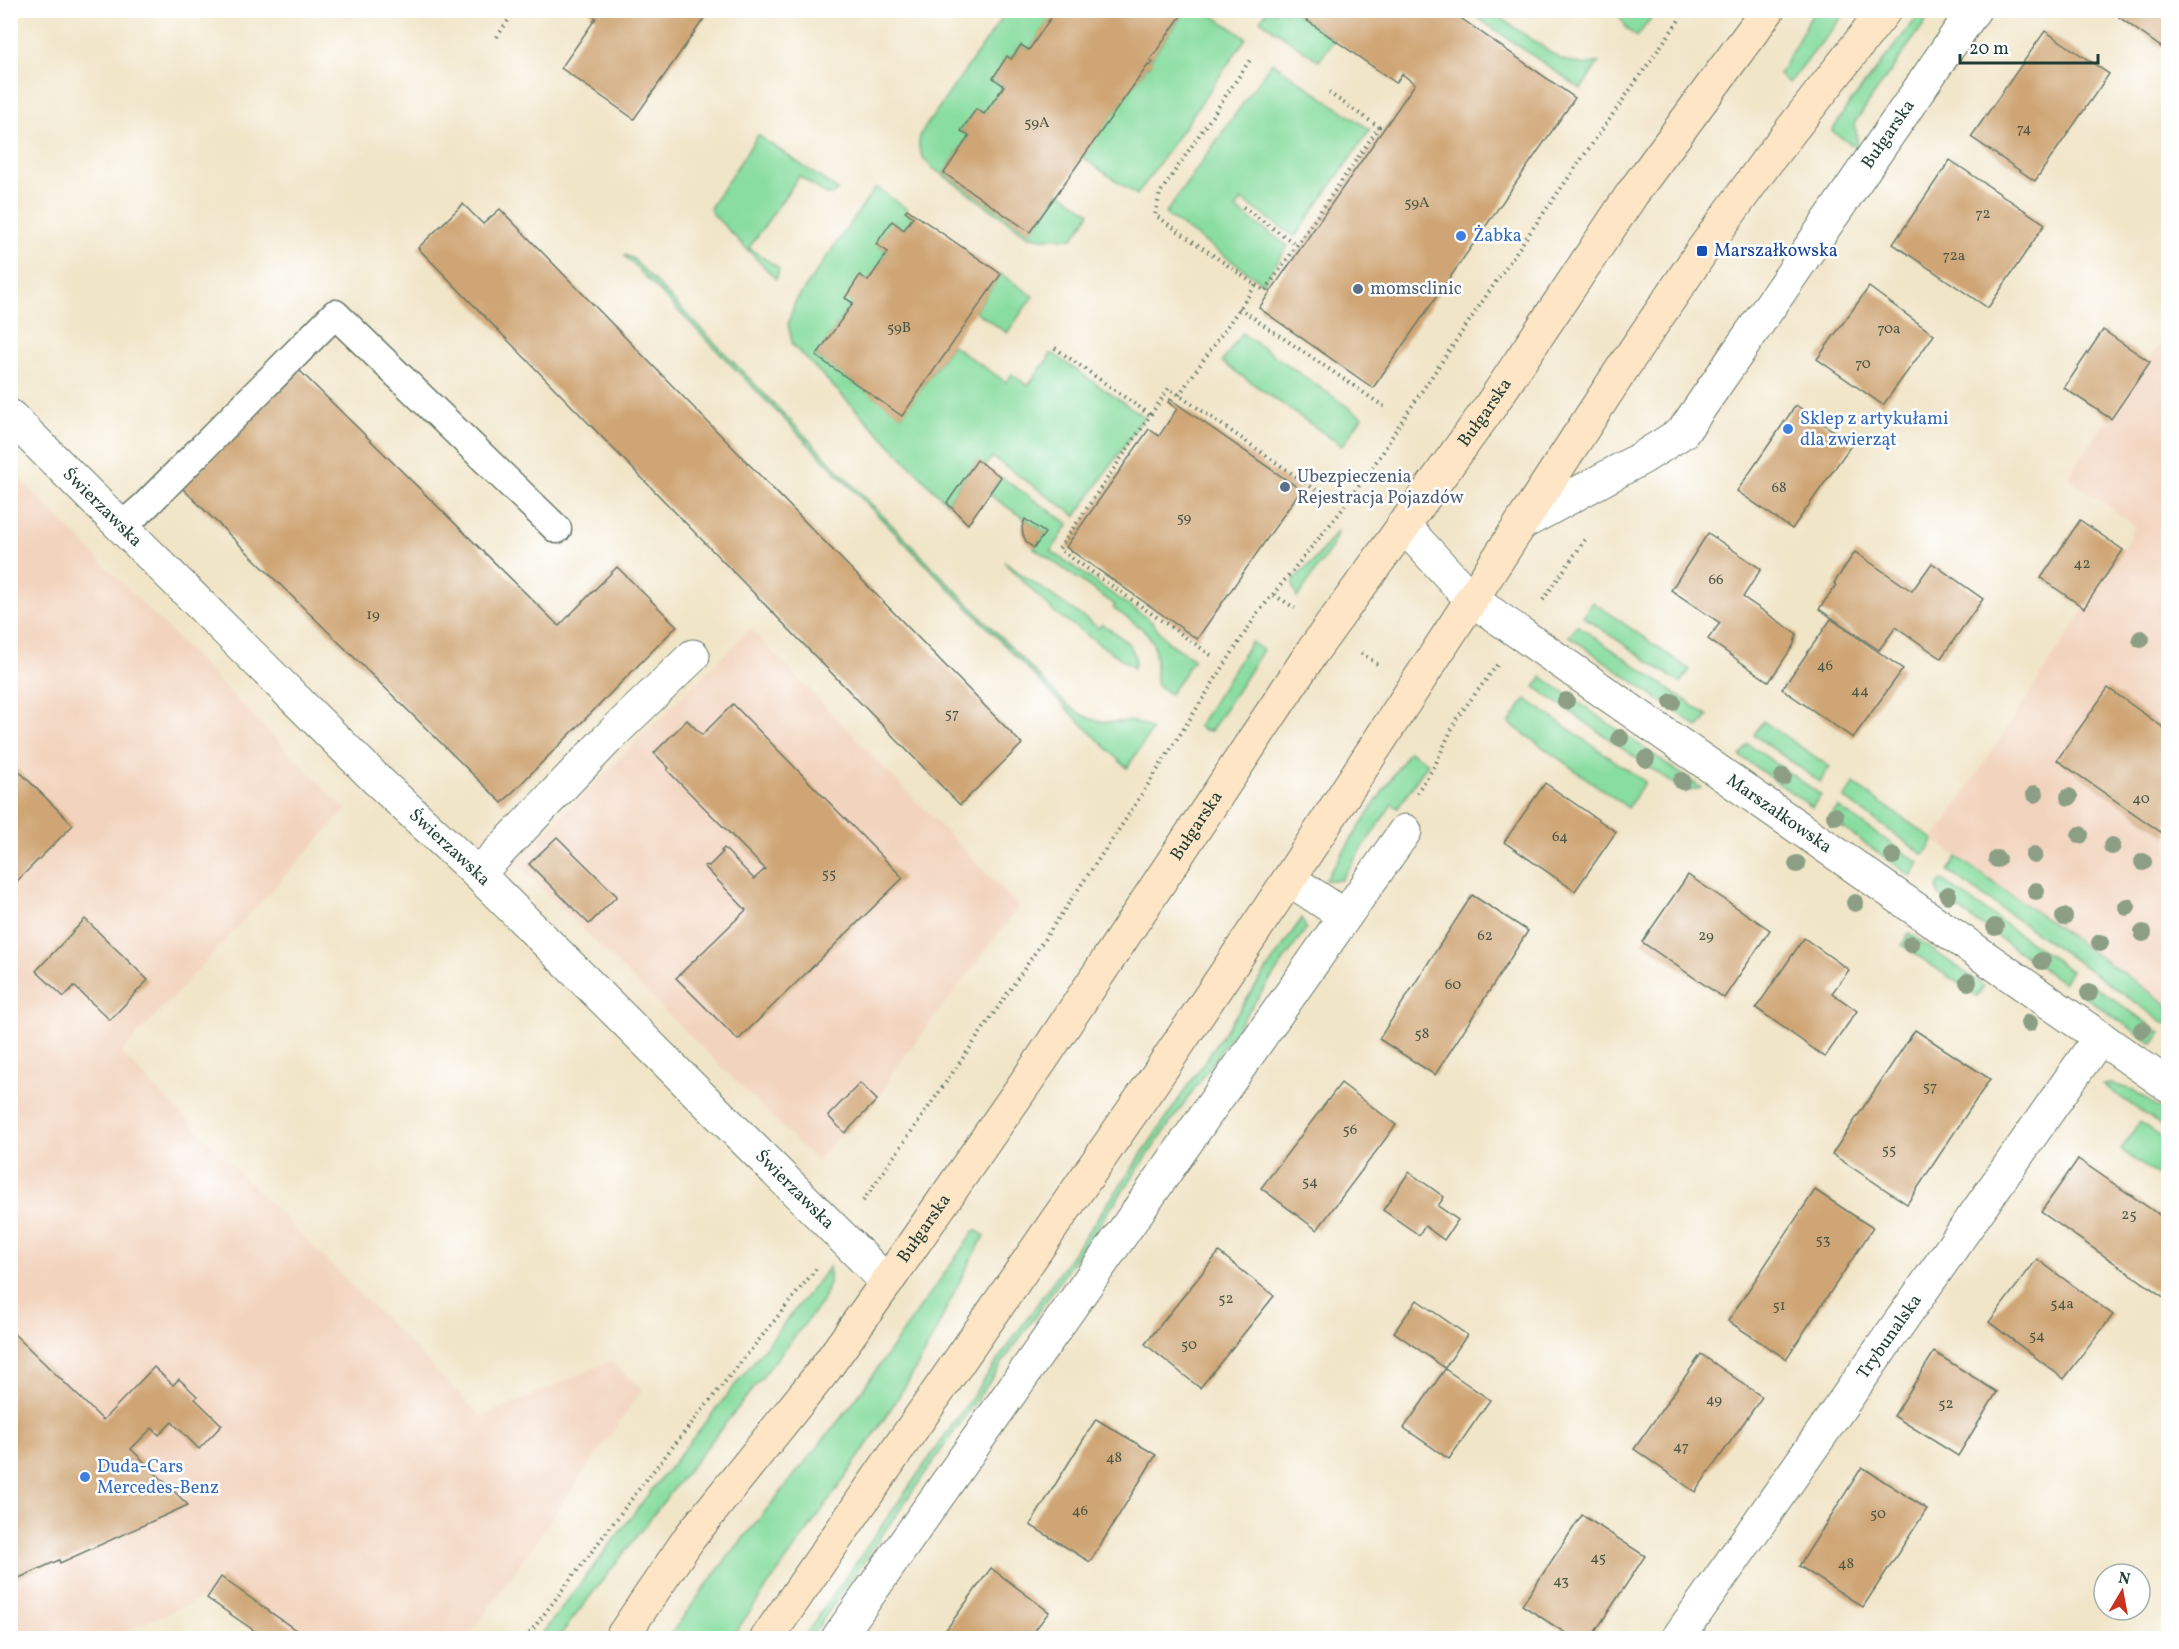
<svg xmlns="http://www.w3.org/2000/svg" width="2179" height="1649" viewBox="0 0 2179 1649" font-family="Vollkorn,serif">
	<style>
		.built { fill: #f2d4be }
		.green { fill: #89dda0; stroke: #548d6a; stroke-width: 1.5 }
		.building { fill: #cfa575 }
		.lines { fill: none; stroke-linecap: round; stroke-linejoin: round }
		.lane-casing { stroke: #687868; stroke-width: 31 }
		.street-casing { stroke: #687868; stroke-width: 35 }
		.secondary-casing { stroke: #687868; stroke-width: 35 }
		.path { stroke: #687868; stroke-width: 4; stroke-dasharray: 1.5 4.5; stroke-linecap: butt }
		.lane { stroke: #fff; stroke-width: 28 }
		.street { stroke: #fff; stroke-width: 33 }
		.secondary { stroke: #fee5c5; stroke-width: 33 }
		.tree { fill: #8c9f85 }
		.shop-dot { fill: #3f7fe0; stroke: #fff; stroke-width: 2 }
		.transit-dot { fill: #1a4fb4; stroke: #fff; stroke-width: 2 }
		.service-dot { fill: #5c6f8a; stroke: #fff; stroke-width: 2 }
		.labels { text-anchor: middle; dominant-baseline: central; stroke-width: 5; stroke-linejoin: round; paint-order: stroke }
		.number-label { font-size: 15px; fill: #4b5744 }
		.street-label { font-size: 18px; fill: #1f3d34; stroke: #fff }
		.shop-label { font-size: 18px; fill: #366cbe; stroke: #fff; text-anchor: start }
		.transit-label { font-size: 18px; fill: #164399; stroke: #fff; text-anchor: start }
		.service-label { font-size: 18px; fill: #4e5e75; stroke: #fff; text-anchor: start }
	</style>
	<rect width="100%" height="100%" fill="#fff"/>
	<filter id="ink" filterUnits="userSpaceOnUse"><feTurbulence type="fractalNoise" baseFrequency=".0167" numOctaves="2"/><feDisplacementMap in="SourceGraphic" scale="12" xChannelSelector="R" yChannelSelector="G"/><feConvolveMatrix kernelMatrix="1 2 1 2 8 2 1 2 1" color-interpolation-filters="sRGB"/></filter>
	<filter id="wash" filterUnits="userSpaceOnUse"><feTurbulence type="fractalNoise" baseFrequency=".008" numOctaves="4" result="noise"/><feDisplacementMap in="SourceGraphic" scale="24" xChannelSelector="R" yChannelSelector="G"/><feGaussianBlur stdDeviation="1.35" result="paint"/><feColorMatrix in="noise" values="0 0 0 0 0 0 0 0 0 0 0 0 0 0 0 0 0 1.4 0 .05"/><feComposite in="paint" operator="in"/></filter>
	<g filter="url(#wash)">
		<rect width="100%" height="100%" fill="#f1e5c8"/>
		<g class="built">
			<path d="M2168 333V1005L1934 840 2123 550 2135 526 2067 477Z"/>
			<path d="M10 469 346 810 121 1053 482 1417 611 1361 642 1390 468 1638H303L227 1587 111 1638H11Z"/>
			<path d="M750 629 1019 907 892 1073 883 1093 816 1161 515 862Z"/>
		</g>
		<g class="green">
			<path d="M1007 11H1056L1029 50 1021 45 1011 59 1007 57 993 78 1004 86 984 114 976 109 961 131 969 136 944 173 1030 232 1059 191 1090 213 1073 238H1038L1033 235 1030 237 930 166C920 155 916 147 921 133Z"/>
			<path d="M1185 11H1206L1246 38 1137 195 1082 157 1148 65 1150 66 1152 63 1150 60Z"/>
			<path d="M1267 11H1292L1334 40 1319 61 1260 20Z"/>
			<path d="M1468 11H1490L1562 60 1586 65 1599 62 1581 89Z"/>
			<path d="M1617 11H1656L1637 37 1627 29Z"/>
			<path d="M1814 11H1847L1789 83 1779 75Z"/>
			<path d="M1922 11H1933L1855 122 1858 149 1832 131 1847 107Z"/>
			<path d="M1272 62 1370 130 1295 237 1242 200 1236 209 1288 246 1263 283 1165 214Z"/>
			<path d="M758 135 838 190 831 195 826 194 799 176 749 248 777 267 779 270 776 279 712 213 710 208Z"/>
			<path d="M876 187 907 209 906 211 913 217 904 230 893 222 876 244 888 252 816 356 902 415 952 345 1006 382 1012 374 1028 386 1052 353 1144 417 1076 516 992 457 985 466 977 460 947 503 793 345 788 324 795 302Z"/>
			<path d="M624 255 632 258 1064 702C1079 715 1096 724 1116 722 1133 721 1137 720 1152 730L1127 768 1058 700Z"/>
			<path d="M1001 274 1033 296 1007 333 975 311Z"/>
			<path d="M1242 333 1362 417 1342 446 1222 362Z"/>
			<path d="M1001 477 1069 524 1051 551 1151 621 1168 642 1194 659 1170 694 1156 684C1157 633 1153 636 1113 608L1115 605 1034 548 1045 533 989 494Z"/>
			<path d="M1338 530 1332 547 1297 598 1293 585 1295 578 1313 562Z"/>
			<path d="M1004 562 1099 628 1102 624C1118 636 1140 645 1134 668L1054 612Z"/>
			<path d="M1593 602 1690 670 1680 683 1583 616Z"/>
			<path d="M1577 625 1708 716 1699 728 1569 636Z"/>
			<path d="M1251 642 1263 650 1211 731 1204 730 1198 727Z"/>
			<path d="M1542 677 1555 686 1701 788 1685 792 1535 687Z"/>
			<path d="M1526 699 1645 782 1628 808 1509 723Z"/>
			<path d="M1763 721 1830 767 1820 782 1754 735Z"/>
			<path d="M1748 744 1821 795 1812 807 1740 756Z"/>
			<path d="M1409 751 1428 763 1398 808 1392 804 1341 880H1325Z"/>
			<path d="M1854 784 1934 840 1924 855 1844 798Z"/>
			<path d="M1838 807 1919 863 1911 876 1829 818Z"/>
			<path d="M1957 857 2168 1005V1023L2166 1024 1948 871Z"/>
			<path d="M1942 880 2071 971 2063 983 1939 895 1937 887Z"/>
			<path d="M1302 918 1306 929 810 1638H803L1122 1183Z"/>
			<path d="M1909 933 1984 986 1977 996 1902 945Z"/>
			<path d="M2089 982 2161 1033 2153 1044 2081 994Z"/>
			<path d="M2112 1084 2133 1090 2168 1115V1130L2103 1085Z"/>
			<path d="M2139 1122 2168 1142V1183L2121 1150Z"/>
			<path d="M975 1230 985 1236C957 1278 941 1327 915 1370 859 1462 793 1550 731 1638H668L716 1572 853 1403Z"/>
			<path d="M829 1267V1283L822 1302 667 1497 558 1638H539L654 1487Z"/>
		</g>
		<g id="blocks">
			<g class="building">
				<path d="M592 10H710L634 119 561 68 596 18 590 14Z"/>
				<path d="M1056 10H1185L1150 60 1153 62 1150 66 1148 65 1030 232 944 173 969 136 961 131 976 109 984 114 1004 86 993 78 1007 56 1011 59 1021 45 1029 50Z"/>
				<path d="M1292 10H1449L1575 98 1373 388 1259 308 1415 84 1402 74 1396 83Z"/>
				<path d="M2124 10H2168V52L2119 17Z"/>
				<path d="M2045 31 2109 74 2035 181 1971 137Z"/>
				<path d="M1950 160 2045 224 1988 308 1893 244Z"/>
				<path d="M463 204 483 224 500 209 1022 744 960 805 418 248Z"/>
				<path d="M907 209 1001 274 902 416 816 356 853 303 845 298 860 275 868 281 888 252 876 244 892 221 904 230 913 217 905 211Z"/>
				<path d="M1869 287 1934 335 1883 405 1817 359Z"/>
				<path d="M2103 330 2150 362 2111 419 2064 388Z"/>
				<path d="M299 370 559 626 617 567 677 626 502 803 182 488Z"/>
				<path d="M1170 399 1301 490 1197 639 1066 547 1149 429 1159 436 1177 409 1168 402Z"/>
				<path d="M1796 405 1852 444 1792 529 1737 491Z"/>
				<path d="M977 460 1001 477 968 524 947 503Z"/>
				<path d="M1025 519 1045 533 1034 548 1027 543 1023 535 1022 527Z"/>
				<path d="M2080 520 2123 550 2084 608 2041 578Z"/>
				<path d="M1708 533 1761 569 1743 597 1797 634 1793 646 1769 682 1708 639 1720 623 1671 590Z"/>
				<path d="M1855 552 1912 591 1932 563 1983 599 1941 658 1896 627 1879 650 1819 609 1836 585 1834 583Z"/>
				<path d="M1831 619 1903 669 1853 738 1782 689Z"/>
				<path d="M2108 688 2168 731V837L2057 760Z"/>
				<path d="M733 704 903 878 738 1040 676 978 746 910 704 866 707 865 709 866 723 852 721 851 724 848 754 879 765 869 667 770 669 768 654 753 687 720 702 735Z"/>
				<path d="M10 762 73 825 12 886 10 884Z"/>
				<path d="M1545 783 1616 832 1575 891 1504 842Z"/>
				<path d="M557 837 617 896 589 924 529 864Z"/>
				<path d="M1688 875 1770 930 1724 998 1642 942Z"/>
				<path d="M1472 895 1528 931 1435 1075 1379 1039Z"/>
				<path d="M85 919 148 980 110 1020 74 986 64 997 36 971Z"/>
				<path d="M1804 938 1849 970 1832 993 1857 1011 1825 1057 1756 1008Z"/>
				<path d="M1915 1030 1990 1079 1907 1204 1832 1154Z"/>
				<path d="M860 1083 877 1100 845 1133 828 1116Z"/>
				<path d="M1341 1083 1396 1125 1317 1230 1261 1188Z"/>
				<path d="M2078 1159 2168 1221V1300L2041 1212Z"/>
				<path d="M1409 1172 1444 1197 1438 1206 1458 1220 1444 1240 1425 1226 1419 1235 1383 1210Z"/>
				<path d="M1815 1190 1873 1228 1786 1359 1728 1321Z"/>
				<path d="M1219 1252 1274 1296 1200 1388 1145 1344Z"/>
				<path d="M2037 1259 2113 1315 2064 1379 1989 1322Z"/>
				<path d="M1417 1300 1467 1335 1445 1368 1394 1332Z"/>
				<path d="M10 1330 103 1420 154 1367 173 1385 179 1379 197 1396 195 1399 222 1425 199 1449 172 1422 159 1435 152 1428 131 1449 188 1505 60 1563 59 1560 10 1582Z"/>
				<path d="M1934 1352 1997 1392 1958 1456 1894 1416Z"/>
				<path d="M1701 1354 1762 1397 1695 1492 1634 1449Z"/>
				<path d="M1445 1369 1490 1400 1449 1459 1404 1428Z"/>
				<path d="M1096 1419 1156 1455 1090 1562 1030 1525Z"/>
				<path d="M1862 1467 1927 1509 1863 1607 1799 1566Z"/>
				<path d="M1582 1515 1645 1556 1591 1638H1573L1522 1605Z"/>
				<path d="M991 1568 1049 1612 1029 1638H940Z"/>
				<path d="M221 1577 297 1631 291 1638H265L207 1598Z"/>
			</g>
		</g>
	</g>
	<g filter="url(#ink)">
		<use href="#blocks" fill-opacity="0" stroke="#687868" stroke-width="1.5"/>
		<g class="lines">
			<g class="lane-casing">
				<path id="lane" d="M122 526 145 506 335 314 557 529"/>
			</g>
			<g class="street-casing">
				<g id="street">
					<path id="s1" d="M10 416 377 780 478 874 887 1282"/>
					<path id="s2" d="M1521 524 1642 458 1683 432 1974 10"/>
					<path id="s3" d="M1403 525 1471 599 2168 1085"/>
					<path d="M478 874 613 733 693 656"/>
					<path d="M1289 879 1345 916"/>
					<path d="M838 1638 1405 831"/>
					<path id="s4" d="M1678 1638 2100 1037"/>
				</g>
			</g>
			<g class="secondary-casing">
				<g id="secondary">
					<path id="s5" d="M621 1638 690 1537 825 1369 887 1282 1042 1059 1312 652 1489 408 1632 194 1768 10"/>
					<path d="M767 1638 1154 1080 1289 879 1622 369 1702 251 1767 161 1885 10"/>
				</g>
			</g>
			<g class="path">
				<path d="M497 37 515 10"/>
				<path d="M1243 207 1297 245"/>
				<path d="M1256 285 1265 291 1379 127 1329 93"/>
				<path d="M1239 308 1386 408"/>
				<path d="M1055 348 1150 415"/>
				<path d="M1179 395 1256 285 1155 215 1160 193 1252 57"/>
				<path d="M1274 595 1295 608"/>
				<path d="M1543 600 1587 537"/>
				<path d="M1361 653 1379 665"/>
				<path d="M1211 655 1059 549 1169 388 1323 495"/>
				<path d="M1417 793 1435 765 1457 718 1497 665"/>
				<path d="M863 1201 988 1022 1126 819 1257 614 1341 511 1383 452 1397 428 1503 271 1686 10"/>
				<path d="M526 1638 646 1480 816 1269"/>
			</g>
			<use href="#lane" class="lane"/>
			<use href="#street" class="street"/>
			<use href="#secondary" class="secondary"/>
		</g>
		<g class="tree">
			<circle cx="2141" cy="639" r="9"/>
			<circle cx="1566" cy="701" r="9"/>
			<circle cx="1672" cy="702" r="9"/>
			<circle cx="1620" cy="738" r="9"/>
			<circle cx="1646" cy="759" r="9"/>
			<circle cx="1783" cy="777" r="9"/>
			<circle cx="1682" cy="781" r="9"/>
			<circle cx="2035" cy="794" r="9"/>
			<circle cx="2069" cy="797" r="9"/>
			<circle cx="1835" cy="816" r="9"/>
			<circle cx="2080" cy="835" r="9"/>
			<circle cx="2112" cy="846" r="9"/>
			<circle cx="2034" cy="855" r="9"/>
			<circle cx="1893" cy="856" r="9"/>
			<circle cx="1997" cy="859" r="9"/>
			<circle cx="2143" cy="862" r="9"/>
			<circle cx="1797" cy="864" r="9"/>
			<circle cx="2036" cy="891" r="9"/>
			<circle cx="1948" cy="895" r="9"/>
			<circle cx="1855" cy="903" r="9"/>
			<circle cx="2127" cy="907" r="9"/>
			<circle cx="2064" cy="917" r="9"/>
			<circle cx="1995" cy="927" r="9"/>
			<circle cx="2143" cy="933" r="9"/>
			<circle cx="2100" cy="943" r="9"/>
			<circle cx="1911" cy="944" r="9"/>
			<circle cx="2042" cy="961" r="9"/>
			<circle cx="1968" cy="982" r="9"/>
			<circle cx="2089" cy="993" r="9"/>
			<circle cx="2029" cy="1023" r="9"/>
			<circle cx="2142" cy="1030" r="9"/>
		</g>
	</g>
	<g class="shop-dot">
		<circle cx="1461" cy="236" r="6"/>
		<circle cx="1788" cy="429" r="6"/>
		<circle cx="85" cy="1477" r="6"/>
	</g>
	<rect class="transit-dot" x="1696" y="245" width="12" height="12" rx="3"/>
	<g class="service-dot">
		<circle cx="1358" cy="289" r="6"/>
		<circle cx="1285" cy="487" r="6"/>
	</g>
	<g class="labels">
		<g class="number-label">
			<text x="1037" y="123">59A</text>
			<text x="2024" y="129">74</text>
			<text x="1417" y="203">59A</text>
			<text x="1983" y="214">72</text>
			<text x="1954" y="256">72a</text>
			<text x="899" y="328">59B</text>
			<text x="1889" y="329">70a</text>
			<text x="1863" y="364">70</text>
			<text x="1779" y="488">68</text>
			<text x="1184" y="518">59</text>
			<text x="2082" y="564">42</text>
			<text x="1716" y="580">66</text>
			<text x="373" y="615">19</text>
			<text x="1825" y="666">46</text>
			<text x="1860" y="691">44</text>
			<text x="952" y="714">57</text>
			<text x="2141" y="799">40</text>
			<text x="1560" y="837">64</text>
			<text x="829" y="874">55</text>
			<text x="1485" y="936">62</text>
			<text x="1706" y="936">29</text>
			<text x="1453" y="985">60</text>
			<text x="1422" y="1034">58</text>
			<text x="1930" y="1087">57</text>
			<text x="1350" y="1130">56</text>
			<text x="1889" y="1150">55</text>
			<text x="1310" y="1182">54</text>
			<text x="2129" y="1215">25</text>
			<text x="1823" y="1240">53</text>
			<text x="1226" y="1299">52</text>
			<text x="2062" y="1304">54a</text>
			<text x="1779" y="1306">51</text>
			<text x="2037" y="1336">54</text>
			<text x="1189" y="1345">50</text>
			<text x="1714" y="1400">49</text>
			<text x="1946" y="1404">52</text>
			<text x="1681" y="1447">47</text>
			<text x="1114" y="1458">48</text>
			<text x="1080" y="1511">46</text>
			<text x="1878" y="1514">50</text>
			<text x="1598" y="1558">45</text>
			<text x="1846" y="1564">48</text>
			<text x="1561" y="1581">43</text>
		</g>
		<g class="street-label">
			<text stroke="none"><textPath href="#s2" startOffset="548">Bułgarska</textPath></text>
			<text stroke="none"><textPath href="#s5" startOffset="1500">Bułgarska</textPath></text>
			<text stroke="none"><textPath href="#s1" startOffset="130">Świerzawska</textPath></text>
			<text stroke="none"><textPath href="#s3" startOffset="476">Marszałkowska</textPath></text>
			<text stroke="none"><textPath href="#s5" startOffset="996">Bułgarska</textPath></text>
			<text stroke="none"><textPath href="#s1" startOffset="616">Świerzawska</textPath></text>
			<text stroke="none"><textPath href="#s1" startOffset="1102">Świerzawska</textPath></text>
			<text stroke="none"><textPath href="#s5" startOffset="510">Bułgarska</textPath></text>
			<text stroke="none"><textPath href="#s4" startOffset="368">Trybunalska</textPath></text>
		</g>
		<g class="shop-label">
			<text x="1473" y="236">Żabka</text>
			<text x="1800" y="419">Sklep z artykułami<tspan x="1800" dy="21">dla zwierząt</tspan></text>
			<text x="97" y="1467">Duda-Cars<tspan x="97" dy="21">Mercedes-Benz</tspan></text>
		</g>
		<g class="transit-label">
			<text x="1714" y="251">Marszałkowska</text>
		</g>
		<g class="service-label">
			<text x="1370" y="289">momsclinic</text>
			<text x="1297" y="477">Ubezpieczenia<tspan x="1297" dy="21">Rejestracja Pojazdów</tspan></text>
		</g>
	</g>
	<rect width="2179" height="1649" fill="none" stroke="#fff" stroke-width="36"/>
	<g transform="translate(2122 1592) rotate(10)"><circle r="28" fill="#ffffff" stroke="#a5b1ae" stroke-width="1.5"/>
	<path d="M0-4.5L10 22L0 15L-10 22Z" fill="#c8321e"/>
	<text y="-9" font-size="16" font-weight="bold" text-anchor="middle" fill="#1f3d34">N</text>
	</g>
	<path d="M1960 54v9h138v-9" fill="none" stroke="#1f3d34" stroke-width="3"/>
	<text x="1969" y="54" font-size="18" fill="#1f3d34" stroke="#ffffff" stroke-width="4.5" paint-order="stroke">20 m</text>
</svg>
